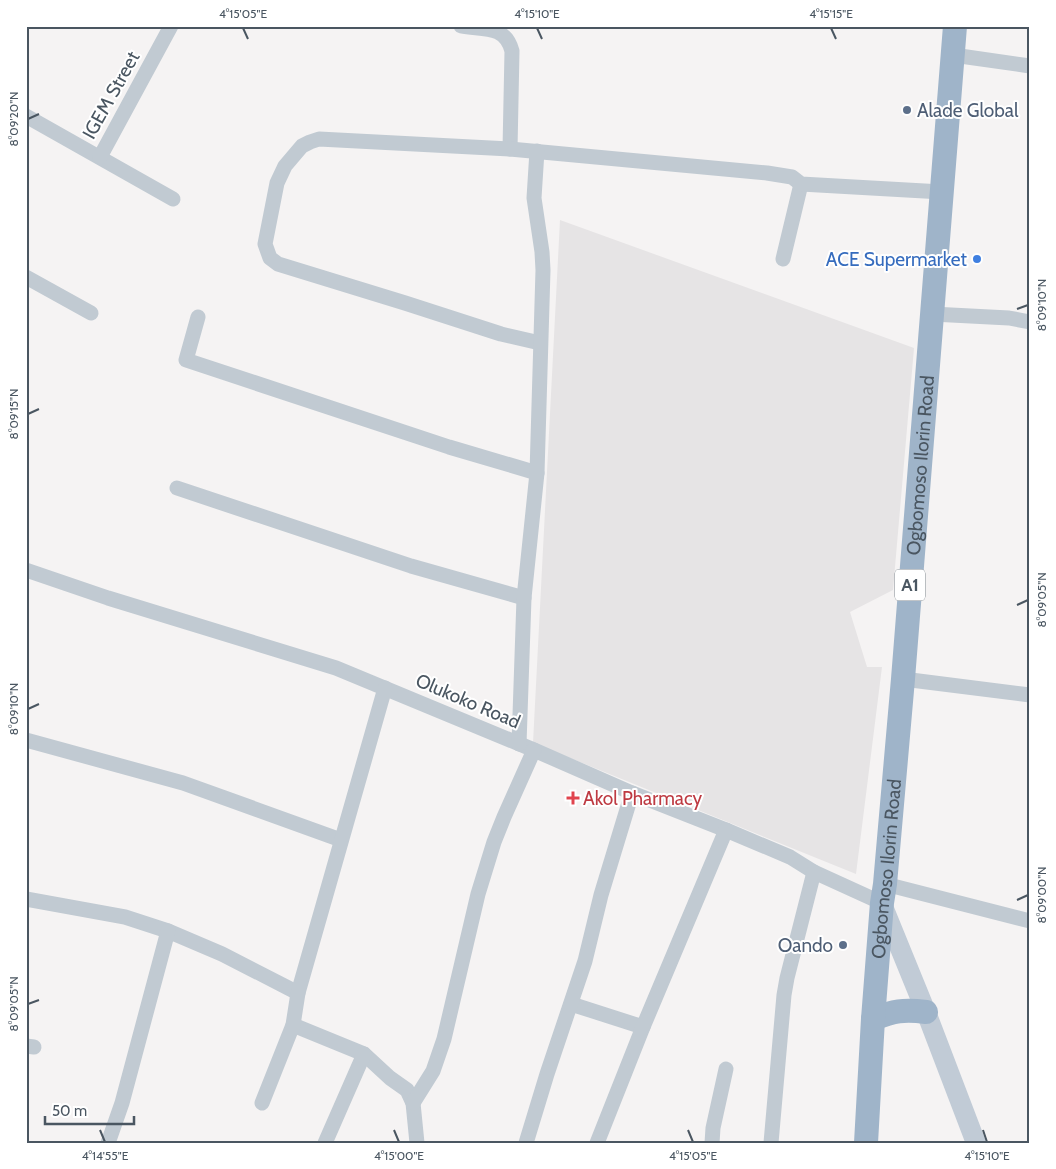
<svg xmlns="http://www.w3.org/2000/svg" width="1056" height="1169" viewBox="0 0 1056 1169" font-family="Cabin,sans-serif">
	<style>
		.education { fill: #e6e4e5 }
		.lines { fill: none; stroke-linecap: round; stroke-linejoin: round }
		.minor { stroke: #c1cad2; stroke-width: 15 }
		.secondary { stroke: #c1cbd6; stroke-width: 20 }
		.trunk { stroke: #9fb4c9; stroke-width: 24 }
		.ticks { fill: none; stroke: #4a5661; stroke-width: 2 }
		.service-dot { fill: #5c6f8a; stroke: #fff; stroke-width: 2 }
		.shop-dot { fill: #3f7fe0; stroke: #fff; stroke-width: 2 }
		.health-dot { fill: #e0444e; stroke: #fff; stroke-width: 2 }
		.labels { text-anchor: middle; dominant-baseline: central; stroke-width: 4; stroke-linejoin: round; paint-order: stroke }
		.shield { fill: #fff; stroke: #808990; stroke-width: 1 }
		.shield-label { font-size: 18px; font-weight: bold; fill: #4a5661 }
		.street-label { font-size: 19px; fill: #4a5661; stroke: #fff }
		.service-label { font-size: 19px; fill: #4e5e75; stroke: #fff; text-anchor: start }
		.shop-label { font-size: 19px; fill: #366cbe; stroke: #fff; text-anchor: end }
		.health-label { font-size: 19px; fill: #be3a42; stroke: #fff; text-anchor: start }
		.neatline { fill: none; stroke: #4a5661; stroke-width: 2 }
		.ticks-label { font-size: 12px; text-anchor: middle; fill: #4a5661 }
	</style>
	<rect width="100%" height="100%" fill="#f5f3f3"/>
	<path class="education" d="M560 220 914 348 893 590 850 612 867 667H882L856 874 533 743Z"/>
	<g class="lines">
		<g class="minor">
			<path d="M461 26C482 30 505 24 512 51L510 149"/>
			<path d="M953 55 1030 66"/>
			<path d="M26 116 173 199"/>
			<path d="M100 157 171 26"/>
			<path d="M783 259 801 184"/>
			<path d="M26 277 91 313"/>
			<path d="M932 314 1009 318 1030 322"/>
			<path d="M198 317 186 360 449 447 537 473"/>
			<path d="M540 343 501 334 405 303 278 264 270 258 265 244 277 183 285 166 302 146 310 142 319 139 510 149 767 173 792 177 801 184 942 192"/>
			<path d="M177 488 411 566 524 598"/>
			<path d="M26 570 108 598 336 668 534 750 632 793 726 830 790 857 814 872 882 903"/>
			<path d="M903 679 1030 695"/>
			<path d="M26 740 183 783 341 840"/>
			<path d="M519 744 524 598 537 473 543 270 542 252 534 198 537 151"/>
			<path d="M885 884 1030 921"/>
			<path d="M26 899 125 917 168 931 222 954 298 993"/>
			<path d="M571 1004 643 1027"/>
			<path d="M293 1025 364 1054 390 1078 407 1090 413 1103 417 1143"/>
			<path d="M26 1046 34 1047"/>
			<path d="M262 1103 293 1025 298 993 385 688"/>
			<path d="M413 1103 433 1071 444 1039 478 894 494 842 504 817 534 750"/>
			<path d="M108 1143 122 1103 168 931"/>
			<path d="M325 1143 364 1054"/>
			<path d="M526 1143 547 1074 585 961 601 895 632 793"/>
			<path d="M597 1143 643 1027 726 830"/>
			<path d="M712 1143 713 1128 726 1069"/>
			<path d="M771 1143 784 995 787 978 814 872"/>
		</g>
		<path class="secondary" d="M882 904 926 1012 976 1143"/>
		<g class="trunk">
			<path d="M873 1019C894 1011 903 1009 926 1012"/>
			<path id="s1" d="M866 1143 873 1019 882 903 885 884 903 679 955 26"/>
		</g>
	</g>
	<path class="ticks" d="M243 28 248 39M537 28 542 39M831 28 836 39M28 119 39 114M1017 309 1028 305M28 414 39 409M1017 605 1028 600M28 709 39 704M1017 900 1028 895M28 1004 39 1000M100 1130 105 1142M394 1130 399 1142M688 1130 693 1142M983 1130 987 1142"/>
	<g class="service-dot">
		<circle cx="907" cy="110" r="5"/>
		<circle cx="843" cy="945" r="5"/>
	</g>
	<circle class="shop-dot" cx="977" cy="259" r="5"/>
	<path class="health-dot" d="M570.5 790.5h5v5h5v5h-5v5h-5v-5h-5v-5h5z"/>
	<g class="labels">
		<rect class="shield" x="895" y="569.5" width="30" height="31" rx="4"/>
		<g class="shield-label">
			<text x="910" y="585">A1</text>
		</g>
		<g class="street-label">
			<text transform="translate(111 95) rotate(-61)">IGEM Street</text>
			<text stroke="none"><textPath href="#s1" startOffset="680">Ogbomoso Ilorin Road</textPath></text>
			<text transform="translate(468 701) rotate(23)">Olukoko Road</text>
			<text stroke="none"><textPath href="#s1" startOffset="275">Ogbomoso Ilorin Road</textPath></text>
		</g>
		<g class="service-label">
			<text x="917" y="110">Alade Global</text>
			<text x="833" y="945" text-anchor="end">Oando</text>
		</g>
		<g class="shop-label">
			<text x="967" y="259">ACE Supermarket</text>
		</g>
		<g class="health-label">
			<text x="583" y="798">Akol Pharmacy</text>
		</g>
	</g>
	<rect width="1056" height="1169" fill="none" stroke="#ffffff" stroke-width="55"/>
	<path d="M45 1116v8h89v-8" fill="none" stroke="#4a5661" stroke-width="2.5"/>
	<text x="52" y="1116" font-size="15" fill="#4a5661" stroke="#ffffff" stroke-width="4" paint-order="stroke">50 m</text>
	<rect x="28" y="28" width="1000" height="1114" class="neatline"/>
	<g class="ticks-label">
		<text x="243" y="18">4°15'05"E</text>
		<text x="537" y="18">4°15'10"E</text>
		<text x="831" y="18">4°15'15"E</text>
		<text transform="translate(14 119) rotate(-90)" y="4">8°09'20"N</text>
		<text transform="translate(1042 305) rotate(-90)" y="4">8°09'10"N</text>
		<text transform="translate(14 414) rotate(-90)" y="4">8°09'15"N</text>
		<text transform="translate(1042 600) rotate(-90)" y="4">8°09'05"N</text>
		<text transform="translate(14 709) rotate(-90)" y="4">8°09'10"N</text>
		<text transform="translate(1042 895) rotate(-90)" y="4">8°09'00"N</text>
		<text transform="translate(14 1004) rotate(-90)" y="4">8°09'05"N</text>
		<text x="105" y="1160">4°14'55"E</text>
		<text x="399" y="1160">4°15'00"E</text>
		<text x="693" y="1160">4°15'05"E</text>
		<text x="987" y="1160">4°15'10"E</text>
	</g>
</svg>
